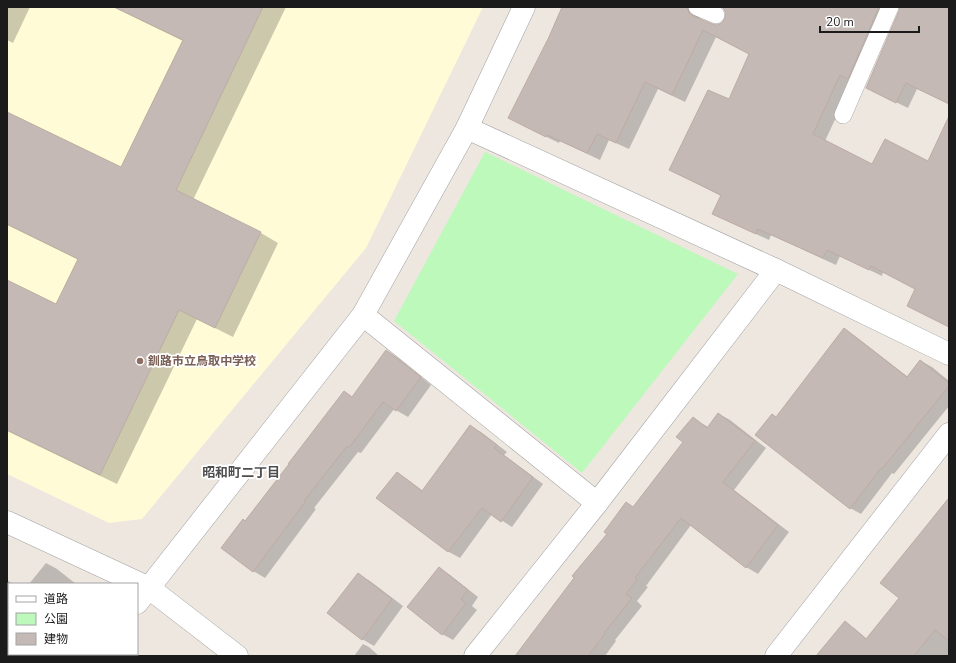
<svg xmlns="http://www.w3.org/2000/svg" width="956" height="663" viewBox="0 0 956 663" font-family="'Nunito Sans','Noto Sans JP',sans-serif">
	<style>
		.education { fill: #fffbd7 }
		.park { fill: #bcf9bb }
		.shadow { fill: #0003 }
		.building { fill: #c4b9b4; stroke: #beaca3 }
		.lines { fill: none; stroke-linecap: round; stroke-linejoin: round }
		.lane-casing { stroke: #a2a2a2; stroke-width: 18 }
		.street-casing { stroke: #a2a2a2; stroke-width: 23 }
		.lane { stroke: #fff; stroke-width: 17 }
		.street { stroke: #fff; stroke-width: 22 }
		.education-dot { fill: #8d6e63; stroke: #fff; stroke-width: 1.5 }
		.labels { text-anchor: middle; dominant-baseline: central; stroke-width: 3.5; stroke-linejoin: round; paint-order: stroke }
		.education-label { font-size: 12px; font-weight: bold; fill: #785e54; stroke: #fff; text-anchor: start }
		.neighbourhood-label { font-size: 13px; font-weight: bold; fill: #4e4e4e; stroke: #fff }
	</style>
	<rect width="100%" height="100%" fill="#ede7e0"/>
	<path class="education" d="M7 7H483L366 248 142 519 109 523 7 474Z"/>
	<path class="park" d="M485 152 738 274 582 473 394 321Z"/>
	<g class="shadow">
		<path d="M7 7H30L13 43 7 40Z"/>
		<path d="M113 7H286L193 200 261 233 278 243 233 337 197 319 117 484 7 431V281L57 305 79 260 7 225V113L122 168 183 41Z"/>
		<path d="M563 7H703L699 16 701 21 717 26 722 24 726 20 727 13 725 9 720 7H890L853 81 825 141 873 165 929 162 949 119V327L908 306 916 289 883 272 882 276 840 256 836 265 771 235 769 240 726 220 713 213 721 196 682 176 670 169 729 101 750 54 716 37 685 102 658 89 629 149 609 140 600 160 560 141 559 143 522 125 549 37Z"/>
		<path d="M900 7H929L949 13V104L917 89 908 108 879 94 900 11Z"/>
		<path d="M844 330 855 336 908 377 921 361 932 367 949 381V406L894 474 892 473 861 514 850 508 777 418Z"/>
		<path d="M387 351 398 358 431 385 408 417 394 409 361 453 358 452 314 508 316 509 265 578 253 571 245 522 353 398Z"/>
		<path d="M719 414 730 420 766 448 734 490 789 532 758 574 746 567 691 525 646 586 648 587 637 601 642 606 615 640 616 641 605 656H516L634 507 684 442 693 418 708 427Z"/>
		<path d="M470 426 481 432 507 452 504 455 543 484 512 527 492 514 460 558 449 552 377 498 397 473 407 479 423 491Z"/>
		<path d="M949 497V656H818L845 623 854 628 867 639 900 598 929 525 928 524Z"/>
		<path d="M46 563 57 569 76 584H29Z"/>
		<path d="M439 568 450 575 478 597 472 606 477 610 453 640 442 634Z"/>
		<path d="M358 574 370 581 403 606 374 646 362 639Z"/>
		<path d="M7 580 13 584H9V624L7 626Z"/>
		<path d="M363 644 369 647 379 656H354Z"/>
	</g>
	<g class="building">
		<path d="M114 7H263L176 190 261 232 215 328 179 310 100 475 7 430V280L56 304 78 259 7 224V112L121 167 183 40Z"/>
		<path d="M562 7H687L689 13 693 16 712 24 717 25 722 23 725 18 726 13 724 9 722 7H879L848 79 840 75 813 134 872 164 885 139 928 161 949 116V327L907 306 915 289 871 266 869 270 827 250 823 258 758 229 756 234 712 214 721 195 669 170 708 90 729 99 749 54 703 30 672 95 645 82 616 143 597 134 587 153 547 135 546 137 508 118 549 37Z"/>
		<path d="M900 7H949V104L906 83 896 103 866 88 899 11Z"/>
		<path d="M844 328 907 377 920 360 949 383V386L882 469 881 468 850 509 755 435 772 414 776 417Z"/>
		<path d="M386 350 421 377 396 411 383 402 349 448 347 446 304 501 305 502 253 572 221 548 243 519 245 521 289 464H288L344 391 352 397Z"/>
		<path d="M718 413 755 441 723 482 778 525 746 568 681 518 635 578 637 580 626 594 632 598 604 633 605 634 588 656H515L574 578 572 576 607 534 604 532 626 502 633 507 683 442 676 437 693 417 707 428Z"/>
		<path d="M470 425 497 445 494 448 533 477 501 522 482 508 448 552 376 498 397 472 422 491Z"/>
		<path d="M949 498V641L935 630 914 656H816L845 621 866 639 899 598 880 583Z"/>
		<path d="M439 567 468 590 461 599 466 603 442 635 407 607Z"/>
		<path d="M358 573 392 599 362 640 327 613Z"/>
	</g>
	<g class="lines">
		<g class="lane-casing">
			<g id="lane">
				<path d="M697 7 716 15"/>
				<path d="M843 115 890 7"/>
			</g>
		</g>
		<g class="street-casing">
			<g id="street">
				<path d="M467 128 776 270 949 354"/>
				<path d="M363 315 597 503"/>
				<path d="M7 522 149 588 237 656"/>
				<path d="M137 603 363 315 467 128 524 7"/>
				<path d="M96 656 97 654"/>
				<path d="M475 656 597 503 776 270"/>
				<path d="M776 656 949 434"/>
			</g>
		</g>
		<use href="#lane" class="lane"/>
		<use href="#street" class="street"/>
	</g>
	<circle class="education-dot" cx="140" cy="361" r="4"/>
	<g class="labels">
		<g class="education-label">
			<text x="148" y="361">釧路市立鳥取中学校</text>
		</g>
		<g class="neighbourhood-label">
			<text x="241" y="473">昭和町二丁目</text>
		</g>
	</g>
	<rect width="956" height="663" fill="none" stroke="#1b1b1b" stroke-width="16"/>
	<rect x="8" y="583" width="130" height="72" fill="#ffffff" stroke="#a4a4a4"/>
	<rect x="16" y="596" width="20" height="6" fill="#ffffff" stroke="#a4a4a4"/>
	<text x="44" y="603" font-size="12" fill="#1b1b1b">道路</text>
	<rect x="16" y="613" width="20" height="12" fill="#bcf9bb" stroke="#a4a4a4"/>
	<text x="44" y="623" font-size="12" fill="#1b1b1b">公園</text>
	<rect x="16" y="633" width="20" height="12" fill="#c4b9b4" stroke="#a4a4a4"/>
	<text x="44" y="643" font-size="12" fill="#1b1b1b">建物</text>
	<path d="M820 26v6h99v-6" fill="none" stroke="#1b1b1b" stroke-width="2"/>
	<text x="826" y="26" font-size="12" fill="#1b1b1b" stroke="#ffffff" stroke-width="3" paint-order="stroke">20 m</text>
</svg>
